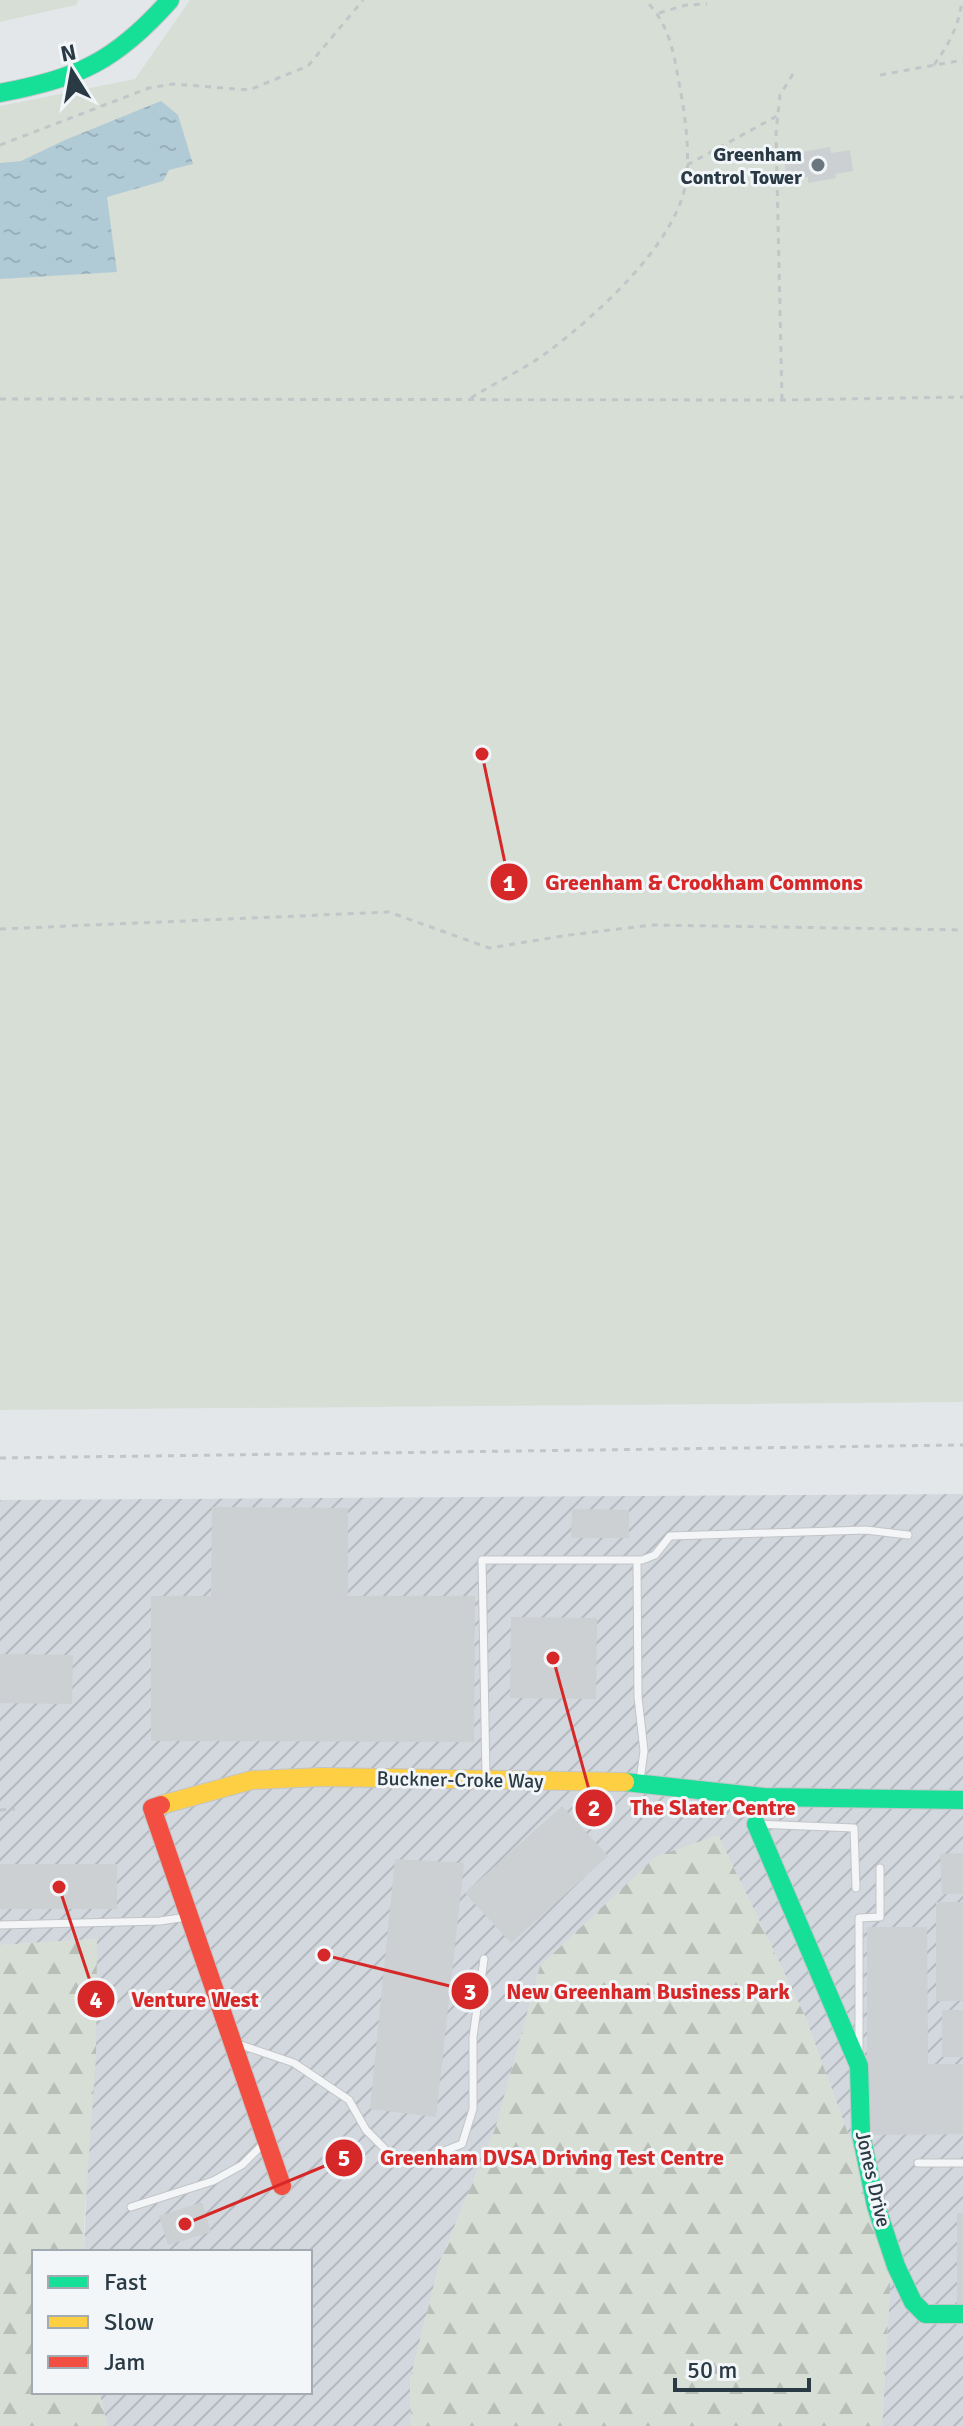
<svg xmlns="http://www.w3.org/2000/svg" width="963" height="2426" viewBox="0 0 963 2426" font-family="Signika,sans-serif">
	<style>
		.industrial { fill: url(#industrial-furrows) }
		.green { fill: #d7ded5 }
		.forest { fill: url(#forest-firs) }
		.water { fill: url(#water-ripples) }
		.building { fill: #cdd0d2 }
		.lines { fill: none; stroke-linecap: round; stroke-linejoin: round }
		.lane-casing { stroke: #c2c5c8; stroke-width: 9 }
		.fast-casing { stroke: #c2c5c8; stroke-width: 20 }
		.slow-casing { stroke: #c2c5c8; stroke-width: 20 }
		.jam-casing { stroke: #c2c5c8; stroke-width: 20 }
		.path { stroke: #c2c6c9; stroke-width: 3; stroke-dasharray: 6 6; stroke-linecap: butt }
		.lane { stroke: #f4f5f6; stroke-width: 7 }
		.fast { stroke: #16e098; stroke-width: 18 }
		.slow { stroke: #ffcf43; stroke-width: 18 }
		.jam { stroke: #f24e42; stroke-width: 18 }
		.poi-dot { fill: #6a777f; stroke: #f2f6f9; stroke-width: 3 }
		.labels { text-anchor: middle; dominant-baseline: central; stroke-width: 6; stroke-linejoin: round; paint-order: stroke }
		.poi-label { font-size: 20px; font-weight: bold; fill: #293a45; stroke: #f2f6f9; text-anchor: end }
		.street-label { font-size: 20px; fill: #293a45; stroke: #f2f6f9 }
		.leader { fill: none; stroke: #d62828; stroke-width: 3 }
		.callout-dot { fill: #d62828; stroke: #f2f6f9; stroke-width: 3 }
		.mark-label { font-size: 24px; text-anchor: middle; font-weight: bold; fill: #fff }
		.callout-label { font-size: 22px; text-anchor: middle; font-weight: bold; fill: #d62828; stroke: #f2f6f9; stroke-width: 6; stroke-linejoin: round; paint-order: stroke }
	</style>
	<defs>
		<pattern id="industrial-furrows" width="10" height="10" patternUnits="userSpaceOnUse" patternTransform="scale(2)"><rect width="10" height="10" fill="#d2d8dd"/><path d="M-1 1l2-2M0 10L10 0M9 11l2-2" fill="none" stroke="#b4babf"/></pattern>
		<pattern id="forest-firs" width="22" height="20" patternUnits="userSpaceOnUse" patternTransform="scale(2)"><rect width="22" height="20" fill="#d7ded5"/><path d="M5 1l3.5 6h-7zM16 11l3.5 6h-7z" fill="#b9bfb8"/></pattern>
		<pattern id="water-ripples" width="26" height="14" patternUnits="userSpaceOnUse" patternTransform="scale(2)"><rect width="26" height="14" fill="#b1cbd6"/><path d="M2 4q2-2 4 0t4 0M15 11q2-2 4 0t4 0" fill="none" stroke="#98afb9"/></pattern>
	</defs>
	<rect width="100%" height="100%" fill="#e4e7ea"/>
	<path class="industrial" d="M963 1494V2426H882L892 2254 805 2016 718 1835 495 2129 440 2261 410 2380 411 2426H108L99 2392H310V2252H84L97 1939 0 1945V1500Z"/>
	<g class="green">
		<path d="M0 0H78L76 5 0 22Z"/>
		<path d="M190 0H963V1402L0 1410V106L135 79Z"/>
	</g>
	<g class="forest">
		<path d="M718 1835 805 2016 892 2254 882 2426H411L410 2380 440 2261 495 2129 540 1966 655 1857Z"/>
		<path d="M97 1939 96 2057 84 2225V2252H34V2392H99L108 2426H0V1945Z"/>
	</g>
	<path class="water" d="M161 101 178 115 193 164 169 170 163 181 107 197 117 272 0 279V163L21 161 65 140Z"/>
	<g class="building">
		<path d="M830 147 831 153 850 150 853 171 835 174 836 178 808 183V177L787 181 784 159 802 156 801 152Z"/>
		<path d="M212 1507 348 1508V1596H475L474 1742 151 1741V1596H211Z"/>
		<path d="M572 1509 629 1510V1538H571Z"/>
		<path d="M511 1617 597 1618 596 1699 510 1698Z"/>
		<path d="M0 1654 73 1655 72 1704 0 1703Z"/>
		<path d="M562 1806 608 1856 511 1943 465 1893Z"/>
		<path d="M963 1853V1894H942L940 1854Z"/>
		<path d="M395 1859 464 1863 436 2117 370 2109Z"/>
		<rect x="0" y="1864" width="117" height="45"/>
		<rect x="936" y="1902" width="27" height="99"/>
		<path d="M867 1927H927L928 2064H963V2134L867 2135Z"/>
		<rect x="942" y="2010" width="21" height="47"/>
		<path d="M202 2202 211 2232 168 2245 159 2216Z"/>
		<rect x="957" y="2213" width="6" height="97"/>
	</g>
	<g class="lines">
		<g class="lane-casing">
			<g id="lane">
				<path d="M637 1560 638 1697 644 1751 640 1780"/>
				<path d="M486 1777 482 1560H642L655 1555 670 1536 866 1530 908 1535"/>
				<path d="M758 1824 854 1828 856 1888"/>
				<path d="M0 1925 160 1921 187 1917"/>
				<path d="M238 2044 294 2063 349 2100 366 2130 389 2153 419 2161 462 2144 473 2109V2037L484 1959"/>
				<path d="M859 2048V1918L880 1917V1868"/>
				<path d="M918 2163H963"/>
				<path d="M131 2207 213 2181 242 2165 265 2142"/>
			</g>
		</g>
		<g class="fast-casing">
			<g id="fast">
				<path d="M0 93C79 78 116 61 170 0"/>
				<path d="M625 1782 764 1797 963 1800"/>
				<path d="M756 1824 859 2066 861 2134 876 2206 896 2266 913 2302 925 2314H963"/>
			</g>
		</g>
		<g class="slow-casing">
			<path id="slow" d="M161 1805 252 1780 321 1777 625 1782"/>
		</g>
		<g class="jam-casing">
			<path id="jam" d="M161 1805 152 1808 282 2186"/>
		</g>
		<g class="path">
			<path d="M659 13 686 5 707 4"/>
			<path d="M934 65C949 44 959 26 962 0"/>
			<path d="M880 75 963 60"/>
			<path d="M0 145 149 88 173 84 249 90 308 66 363 0"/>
			<path d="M687 165 777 116"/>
			<path d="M471 398C496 382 525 369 549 351 598 314 684 237 687 173 689 145 685 115 680 88 674 55 670 24 645 0"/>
			<path d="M0 399 782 400 963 397"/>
			<path d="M782 400 776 132 780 95 796 69"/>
			<path d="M0 929 389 912 489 948 569 935 652 925 963 930"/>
			<path d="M0 1458 963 1445"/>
			<path d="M0 1810 15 1809"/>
		</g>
		<use href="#lane" class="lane"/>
		<use href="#fast" class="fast"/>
		<use href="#slow" class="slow"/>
		<use href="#jam" class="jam"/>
	</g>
	<circle class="poi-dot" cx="818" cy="165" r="8"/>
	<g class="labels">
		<g class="poi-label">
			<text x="802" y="154">Greenham<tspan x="802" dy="23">Control Tower</tspan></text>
		</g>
		<g class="street-label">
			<text transform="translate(460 1780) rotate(1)">Buckner-Croke Way</text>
			<text transform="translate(873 2179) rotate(77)">Jones Drive</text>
		</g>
	</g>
	<path class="leader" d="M482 754L509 882M553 1658L594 1808M324 1955L470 1991M59 1887L96 1999M185 2224L344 2158"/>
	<g class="callout-dot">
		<circle cx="482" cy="754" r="8"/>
		<circle cx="553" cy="1658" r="8"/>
		<circle cx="324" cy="1955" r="8"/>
		<circle cx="59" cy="1887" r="8"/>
		<circle cx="185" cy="2224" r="8"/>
		<circle cx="509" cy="882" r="20"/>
		<circle cx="594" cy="1808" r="20"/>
		<circle cx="470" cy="1991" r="20"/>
		<circle cx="96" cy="1999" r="20"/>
		<circle cx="344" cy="2158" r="20"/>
	</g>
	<g class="mark-label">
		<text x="509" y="891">1</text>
		<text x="594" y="1816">2</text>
		<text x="470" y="2000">3</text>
		<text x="96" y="2008">4</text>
		<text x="344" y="2166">5</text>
	</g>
	<g class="callout-label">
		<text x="704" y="890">Greenham &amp; Crookham Commons</text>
		<text x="713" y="1815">The Slater Centre</text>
		<text x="648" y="1999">New Greenham Business Park</text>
		<text x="195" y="2007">Venture West</text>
		<text x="552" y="2165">Greenham DVSA Driving Test Centre</text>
	</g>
	<rect x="32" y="2250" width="280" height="144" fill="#f2f6f9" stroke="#a2abb1" stroke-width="2"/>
	<rect x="48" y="2276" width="40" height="12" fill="#16e098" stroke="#a2abb1" stroke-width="2"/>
	<text x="104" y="2290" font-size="24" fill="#293a45">Fast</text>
	<rect x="48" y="2316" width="40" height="12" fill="#ffcf43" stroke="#a2abb1" stroke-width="2"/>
	<text x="104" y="2330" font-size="24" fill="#293a45">Slow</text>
	<rect x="48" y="2356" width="40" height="12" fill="#f24e42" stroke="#a2abb1" stroke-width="2"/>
	<text x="104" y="2370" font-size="24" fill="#293a45">Jam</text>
	<g transform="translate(72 72) rotate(349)" stroke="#f2f6f9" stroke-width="6" paint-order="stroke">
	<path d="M0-6L14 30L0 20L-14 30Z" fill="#293a45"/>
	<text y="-12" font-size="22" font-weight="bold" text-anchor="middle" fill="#293a45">N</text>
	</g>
	<path d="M675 2378v12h134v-12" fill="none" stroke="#293a45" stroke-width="4"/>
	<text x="687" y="2378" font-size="24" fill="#293a45" stroke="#f2f6f9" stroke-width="6" paint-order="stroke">50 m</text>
</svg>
